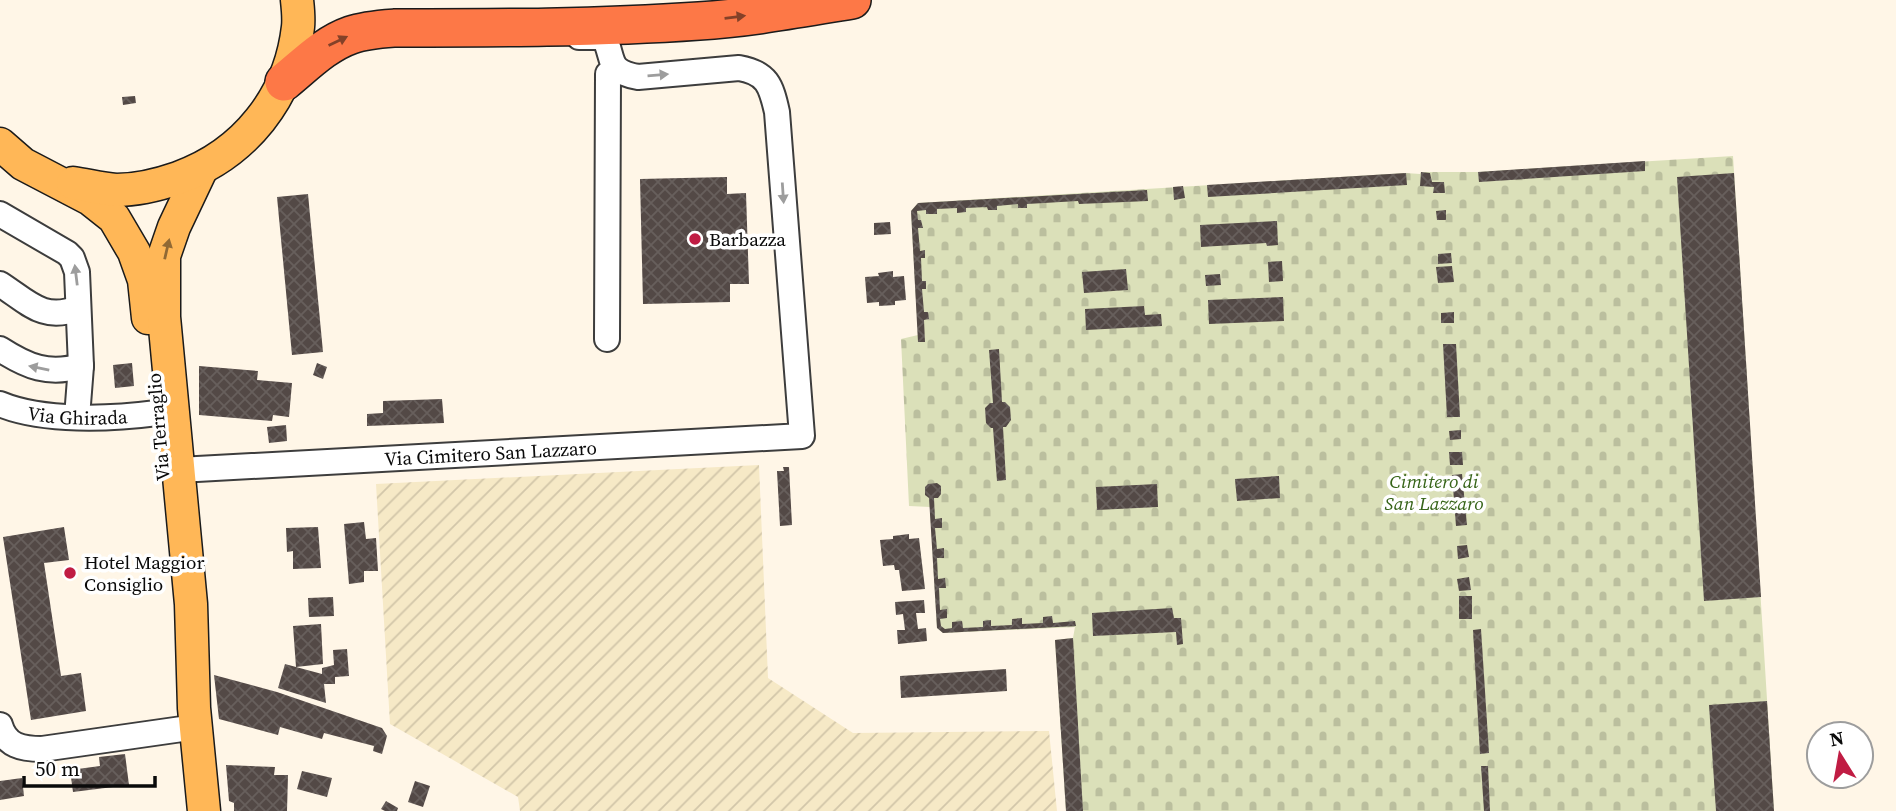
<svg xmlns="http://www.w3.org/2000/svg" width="1896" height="811" viewBox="0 0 1896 811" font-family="'Source Serif 4',serif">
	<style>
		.farmland { fill: url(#farmland-furrows) }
		.cemetery { fill: url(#cemetery-stones) }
		.building { fill: url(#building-cross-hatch) }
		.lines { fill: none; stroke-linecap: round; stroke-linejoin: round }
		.minor-casing { stroke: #3d3d3d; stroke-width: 28 }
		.major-casing { stroke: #1b1b1b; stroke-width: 35 }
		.highway-casing { stroke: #1b1b1b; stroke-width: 40 }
		.minor { stroke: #fff; stroke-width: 24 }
		.major { stroke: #ffb757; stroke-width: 32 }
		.highway { stroke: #fd7847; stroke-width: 37 }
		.oneway { fill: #844128 }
		.oneway2 { fill: #9d9d9d }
		.oneway3 { fill: #916934 }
		.poi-dot { fill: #c01c43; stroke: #fff; stroke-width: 2.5 }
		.labels { text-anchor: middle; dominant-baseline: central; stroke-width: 7; stroke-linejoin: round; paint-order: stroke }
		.poi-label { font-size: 19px; fill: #0a0a0a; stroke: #fff; text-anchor: start }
		.street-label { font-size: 19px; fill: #0a0a0a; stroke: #fff }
		.park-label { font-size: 19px; font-style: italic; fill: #366418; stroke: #fff }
	</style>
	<defs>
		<pattern id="farmland-furrows" width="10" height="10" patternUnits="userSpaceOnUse" patternTransform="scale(1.75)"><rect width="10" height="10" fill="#f6e9c6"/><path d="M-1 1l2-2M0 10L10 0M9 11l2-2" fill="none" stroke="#d2c6a9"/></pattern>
		<pattern id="cemetery-stones" width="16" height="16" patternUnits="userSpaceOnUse" patternTransform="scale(1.75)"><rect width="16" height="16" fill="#dbe0b9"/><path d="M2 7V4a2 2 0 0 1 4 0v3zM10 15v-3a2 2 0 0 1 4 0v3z" fill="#bbbf9e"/></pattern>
		<pattern id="building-cross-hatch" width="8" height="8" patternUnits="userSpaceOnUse" patternTransform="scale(1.75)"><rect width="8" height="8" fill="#534946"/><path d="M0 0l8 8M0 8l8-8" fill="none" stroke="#675f5c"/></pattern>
	</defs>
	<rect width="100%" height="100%" fill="#fff6e7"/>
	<path class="farmland" d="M759 465 768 678 853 733 1049 731 1057 811H520L518 797 390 724 376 484Z"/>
	<path class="cemetery" d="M1733 156 1774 811H1066L1055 640 1073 638 1075 627 943 633 937 628 930 507 909 506 901 339 918 335 911 211 918 203 1406 173 1420 174 1421 172H1478Z"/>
	<g class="building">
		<path d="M135 96 136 103 123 105 122 97Z"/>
		<path d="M1645 161V171L1479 182 1478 172Z"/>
		<path d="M1421 172 1430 173 1432 182H1444L1445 193H1433L1434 187 1420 186Z"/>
		<path d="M1406 173 1407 185 1208 197 1207 185Z"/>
		<path d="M1734 173 1761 597 1704 601 1677 177Z"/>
		<path d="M727 177V194L746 193 749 284H730V302L643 304 640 179Z"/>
		<path d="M1183 186 1185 198 1174 200 1173 187Z"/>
		<path d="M1147 190 1148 201 1079 204 1078 201 1027 204V208H1018V204L997 206V210H988L987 207 966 208V212L957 213V208L937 209V214H926V210L917 211 918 220H921L923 228H918L920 251 925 250V258H921L922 281H926V289H922L924 312H928L929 319 924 320 925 342H918L911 211 918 203Z"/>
		<path d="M308 194 323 352 292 355 277 197Z"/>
		<path d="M1446 210V220H1437L1436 211Z"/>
		<path d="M1277 221 1278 245 1267 246 1266 243 1201 247 1200 225Z"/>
		<path d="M890 222 891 234 874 235V223Z"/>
		<path d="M1451 253 1452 263 1438 264V254Z"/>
		<path d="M1282 261 1283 281 1269 282 1268 262Z"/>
		<path d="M1452 266 1454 282 1438 283 1436 267Z"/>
		<path d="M1126 269 1128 290 1084 293 1082 272Z"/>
		<path d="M893 271V277L904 276 906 300 895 301V305L879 306V302L867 303 865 277 879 276 878 273Z"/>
		<path d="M1220 274 1221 285 1206 286 1205 275Z"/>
		<path d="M1283 297 1284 321 1209 324 1208 300Z"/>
		<path d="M1144 306 1145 315 1161 314 1162 326 1086 330 1085 309Z"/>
		<path d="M1454 312V323H1441V313Z"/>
		<path d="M1443 344H1456L1460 417H1447Z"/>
		<path d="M999 349 1002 402H1005L1010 407 1011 420 1006 427H1003L1006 480 997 481 993 428H991L986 423 985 408 990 403H993L989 350Z"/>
		<path d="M132 363 134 386 115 388 113 365Z"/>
		<path d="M317 363 327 367 323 379 313 375Z"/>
		<path d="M199 366 258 371 257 380 292 383 289 417 273 415 272 421 199 415Z"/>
		<path d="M442 399 444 423 367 426V414L383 413V401Z"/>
		<path d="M286 425 287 441 269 443 267 427Z"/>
		<path d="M1461 430V439L1450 440 1449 431Z"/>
		<path d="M1449 452H1462L1463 465H1450Z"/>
		<path d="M783 467H789L792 525 780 526 777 471H784Z"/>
		<path d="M1462 474 1467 525 1456 526 1452 475Z"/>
		<path d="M1279 476 1280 498 1237 501 1235 479Z"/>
		<path d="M937 483 941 486V494L938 498H934L935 519 942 518V528H935L937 549 944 548V558H937L938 579 945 578 946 588H939L940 610 947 609V618L940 619 941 626 945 629 952 628V622L962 621 963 628 983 627V621L991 620V626L1012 625V619L1022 618V624L1043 623V617L1052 616 1053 623 1075 621 1076 626 943 633 937 628 929 498 925 495V487L928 484Z"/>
		<path d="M1157 484 1158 507 1097 510 1096 487Z"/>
		<path d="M364 522 366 539 376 538 378 571H364V582L349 584 344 524Z"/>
		<path d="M64 527 69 560 44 563 61 676 81 673 86 711 31 720 3 537Z"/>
		<path d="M318 527 321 568 293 569V551L287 552 286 528Z"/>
		<path d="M909 534V539L919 538 925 589 902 591 899 570H895L894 565 883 566 880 540 893 539V536Z"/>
		<path d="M1467 545 1469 557 1458 559 1457 546Z"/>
		<path d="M1469 577 1471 590 1459 591 1457 579Z"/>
		<rect x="1459" y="596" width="13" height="23"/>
		<path d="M333 597 334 616 309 617 308 598Z"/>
		<path d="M924 600 925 613H916L918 629 926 628 927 641 898 644 897 630H905L903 614 896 615 895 602Z"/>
		<path d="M1172 608 1174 618H1181L1183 644 1177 645 1176 632 1093 636 1092 613Z"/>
		<path d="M321 624 323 664 296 667 322 674V668L334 665 333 650 347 649 349 676 335 677V684H324L326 703 278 688 285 664 296 667 293 626Z"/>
		<path d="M1481 629 1489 753 1480 754 1473 630Z"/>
		<path d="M1073 638 1083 811H1066L1055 640Z"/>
		<path d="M1006 669 1007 691 901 698 900 676Z"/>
		<path d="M214 675 277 692 382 728 387 736 382 754 373 751 374 746 324 733 322 739 280 727 278 735 219 719Z"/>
		<path d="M1767 701 1774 811H1716L1709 705Z"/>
		<path d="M125 754 129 785 73 792 70 770 100 766 99 757Z"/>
		<path d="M226 765 275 767 274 775H288L287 811H234V803L229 801Z"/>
		<path d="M1481 766H1488L1490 811H1484Z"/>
		<path d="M302 771 332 778 327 797 297 789Z"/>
		<path d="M22 778 24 796 0 800V781Z"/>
		<path d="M415 781 430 786 423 807 408 802Z"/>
		<path d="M386 801 398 808 397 811H385L381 809Z"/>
	</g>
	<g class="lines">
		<g class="minor-casing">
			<g id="minor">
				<path d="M0 214 67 253 72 258 77 272 81 366 77 417"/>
				<path d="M0 284C28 302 43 322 78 308"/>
				<path d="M607 339 608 74 616 69"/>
				<path d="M0 349C28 367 48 375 81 366"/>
				<path id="s1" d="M0 404C43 422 111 419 157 413"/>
				<path id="s2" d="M179 470 802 436 777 112C771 85 767 73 739 68L638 77C606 71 615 60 604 37H579"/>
				<path d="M0 725C6 746 22 749 42 749L196 727"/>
			</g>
		</g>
		<g class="major-casing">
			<g id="major">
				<path d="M0 144 23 164 90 199 114 218 134 252 144 280 148 318"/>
				<path d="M201 170 174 227 164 256V317L191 604 194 708 204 811"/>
				<path d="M73 183C87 185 102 189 116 190 137 190 158 185 178 178 245 154 290 97 298 27 299 18 298 9 297 0"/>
			</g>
		</g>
		<g class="highway-casing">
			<path id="highway" d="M284 82C305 65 325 44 351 35 365 30 381 29 395 28 496 28 598 28 699 21 750 18 802 8 852 0"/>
		</g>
		<use href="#minor" class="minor"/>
		<use href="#major" class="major"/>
		<use href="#highway" class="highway"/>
	</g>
	<defs><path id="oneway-solid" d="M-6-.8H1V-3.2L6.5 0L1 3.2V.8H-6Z" transform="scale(1.75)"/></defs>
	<g class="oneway">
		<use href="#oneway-solid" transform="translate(735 17) rotate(-7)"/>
		<use href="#oneway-solid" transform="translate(338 41) rotate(-26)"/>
	</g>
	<g class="oneway2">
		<use href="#oneway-solid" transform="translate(658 75) rotate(-5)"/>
		<use href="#oneway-solid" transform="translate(783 193) rotate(86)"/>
		<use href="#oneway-solid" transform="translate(76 275) rotate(-97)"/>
		<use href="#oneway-solid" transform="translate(39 368) rotate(-168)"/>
	</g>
	<use class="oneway3" href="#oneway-solid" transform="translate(167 249) rotate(-77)"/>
	<g class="poi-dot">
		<circle cx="695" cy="239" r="7"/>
		<circle cx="70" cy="573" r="7"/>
	</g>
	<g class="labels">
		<g class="poi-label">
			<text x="709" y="239">Barbazza</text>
			<text x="84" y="562">Hotel Maggior<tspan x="84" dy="22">Consiglio</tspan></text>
		</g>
		<g class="street-label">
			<text stroke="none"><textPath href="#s1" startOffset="79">Via Ghirada</textPath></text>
			<text transform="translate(158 427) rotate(-95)">Via Terraglio</text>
			<text stroke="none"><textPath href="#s2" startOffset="312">Via Cimitero San Lazzaro</textPath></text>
		</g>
		<g class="park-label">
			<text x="1434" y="481">Cimitero di<tspan x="1434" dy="22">San Lazzaro</tspan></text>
		</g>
	</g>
	<g transform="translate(1840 755) rotate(349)"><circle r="33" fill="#ffffff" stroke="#9d9d9d" stroke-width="2"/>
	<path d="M0-5L12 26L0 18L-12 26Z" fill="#c01c43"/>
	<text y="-10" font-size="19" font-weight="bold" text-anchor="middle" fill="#0a0a0a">N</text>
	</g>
	<path d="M24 776v10h131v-10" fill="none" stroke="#0a0a0a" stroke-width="3.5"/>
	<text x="35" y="776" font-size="21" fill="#0a0a0a" stroke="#ffffff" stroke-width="5" paint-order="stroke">50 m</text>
</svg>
